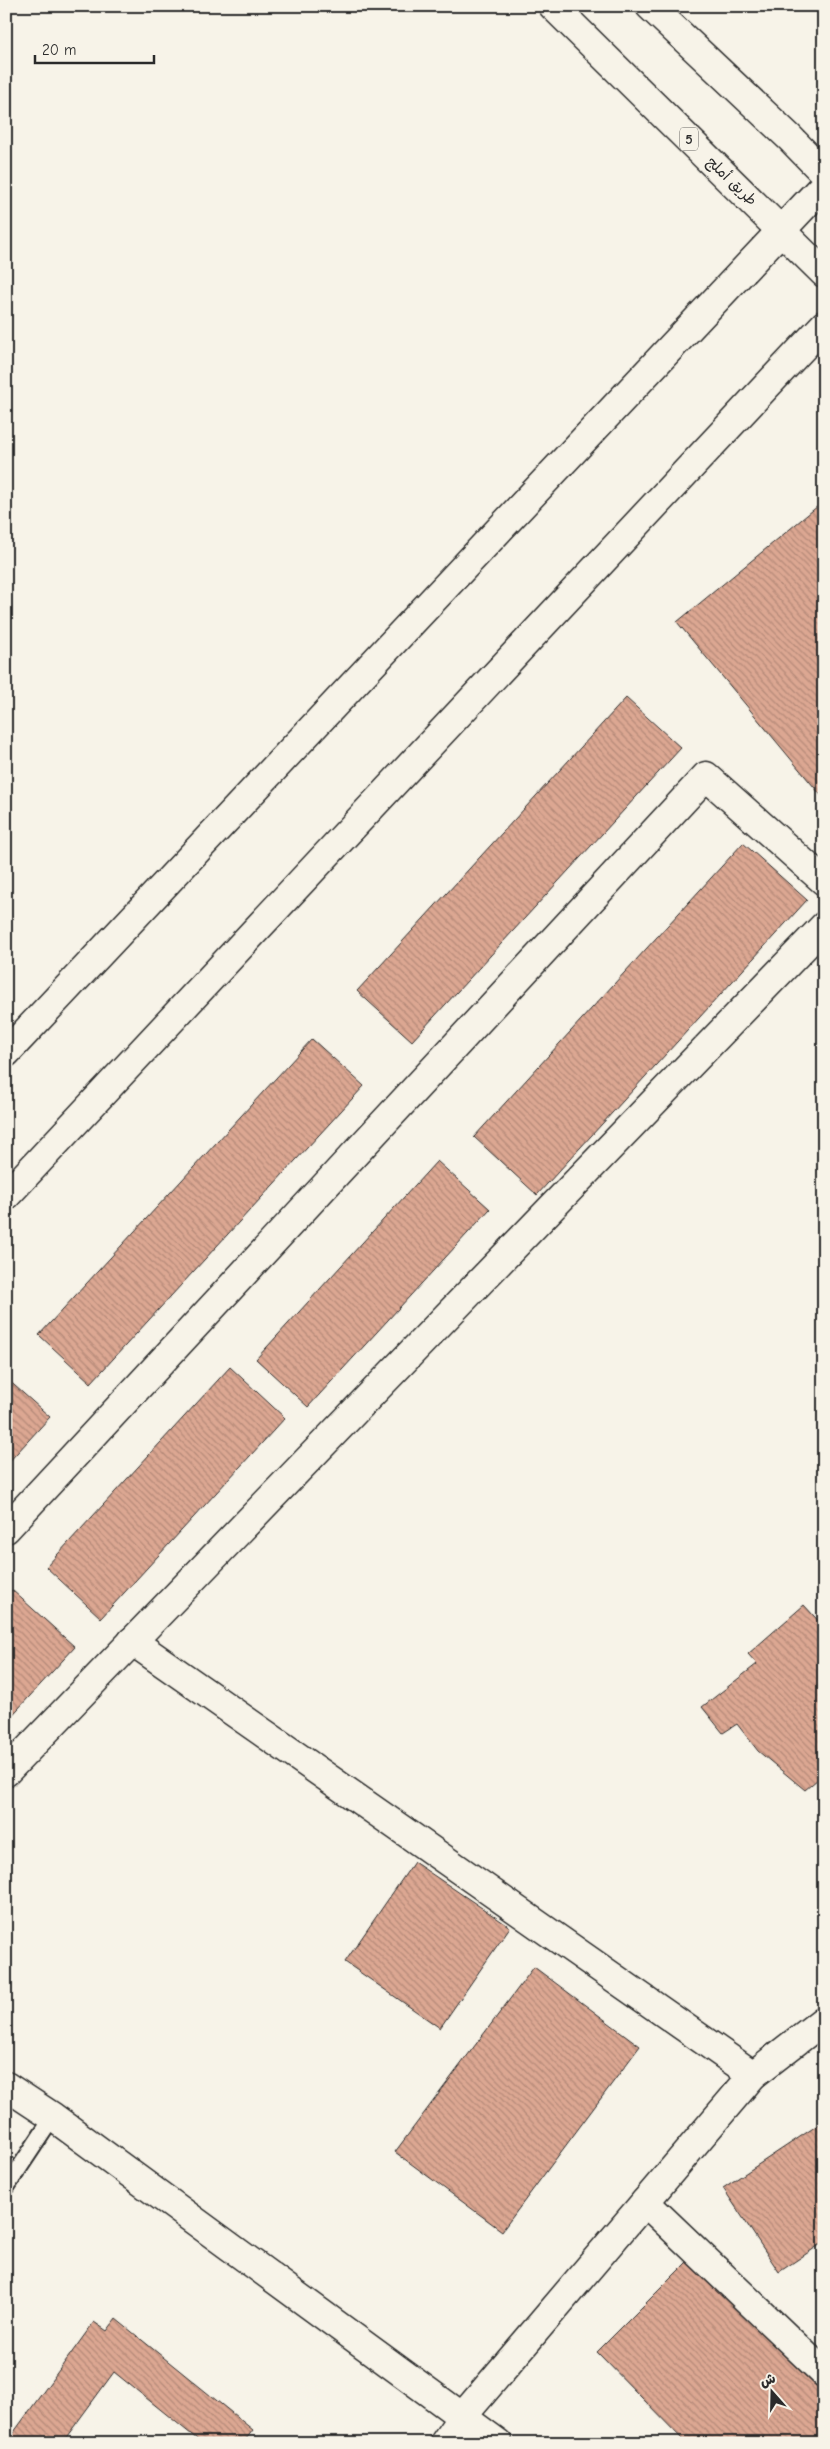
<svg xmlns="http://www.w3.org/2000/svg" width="830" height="2449" viewBox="0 0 830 2449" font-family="'Comic Neue','Playpen Sans Arabic',sans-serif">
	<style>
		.building { fill: url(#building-back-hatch); stroke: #2b2b2b }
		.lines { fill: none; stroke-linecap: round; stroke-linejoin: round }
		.service-casing { stroke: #2b2b2b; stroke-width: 19 }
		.minor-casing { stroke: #2b2b2b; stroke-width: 31 }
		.tertiary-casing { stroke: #2b2b2b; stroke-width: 31 }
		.trunk-casing { stroke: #2b2b2b; stroke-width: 31 }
		.service { stroke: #f7f3e8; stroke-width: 15 }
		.minor { stroke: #f7f3e8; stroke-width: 28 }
		.tertiary { stroke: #f7f3e8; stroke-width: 28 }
		.trunk { stroke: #f7f3e8; stroke-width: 28 }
		.labels { text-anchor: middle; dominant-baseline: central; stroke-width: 4; stroke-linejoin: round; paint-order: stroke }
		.shield { fill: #f7f3e8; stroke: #686764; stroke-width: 1 }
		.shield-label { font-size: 14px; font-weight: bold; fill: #2b2b2b }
		.street-label { font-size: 15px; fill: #2b2b2b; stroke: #f7f3e8 }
	</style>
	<defs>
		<pattern id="building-back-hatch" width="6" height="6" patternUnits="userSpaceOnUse" patternTransform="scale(1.25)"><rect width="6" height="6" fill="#dca792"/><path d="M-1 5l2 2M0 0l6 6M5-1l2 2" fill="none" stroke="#b38877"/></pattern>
	</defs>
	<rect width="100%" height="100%" fill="#f7f3e8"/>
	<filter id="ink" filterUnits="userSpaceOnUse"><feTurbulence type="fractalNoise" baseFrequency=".02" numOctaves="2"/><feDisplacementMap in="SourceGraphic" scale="10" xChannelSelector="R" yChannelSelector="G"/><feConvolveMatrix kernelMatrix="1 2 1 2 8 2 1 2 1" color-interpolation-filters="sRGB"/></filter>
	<g filter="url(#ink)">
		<g class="building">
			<path d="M824 501V799L677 622Z"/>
			<path d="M626 698 681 748 412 1041 357 991Z"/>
			<path d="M743 843 807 900 537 1195 474 1137Z"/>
			<path d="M312 1039 364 1086 91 1383 39 1335Z"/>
			<path d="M437 1161 490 1209 308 1407 256 1359Z"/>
			<path d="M230 1367 285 1418 101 1618 46 1567Z"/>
			<path d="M6 1378 50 1417 6 1465Z"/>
			<path d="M12 1590 75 1647 6 1722V1595Z"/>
			<path d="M804 1605 824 1627V1774L805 1790 758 1751 737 1724 723 1733 702 1707 757 1664 748 1654Z"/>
			<path d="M414 1862 510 1927 440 2028 345 1962Z"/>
			<path d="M534 1967 640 2046 502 2231 395 2152Z"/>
			<path d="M824 2121V2242L779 2272 723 2188Z"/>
			<path d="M696 2253 824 2380V2443H686L597 2352Z"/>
			<path d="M116 2319 253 2430 243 2443H202L114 2372 62 2443H6L94 2322 107 2331Z"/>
		</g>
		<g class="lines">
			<g class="service-casing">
				<path id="service" d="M6 2188 53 2117"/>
			</g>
			<g class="minor-casing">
				<g id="minor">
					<path d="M6 1529 706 776 824 881"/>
					<path d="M132 1641 753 2075"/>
					<path d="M6 1772 824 926"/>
					<path d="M6 2086 53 2117 498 2443"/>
					<path d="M645 2202 824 2373"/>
					<path d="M444 2443 462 2417 753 2075 824 2020"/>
				</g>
			</g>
			<g class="tertiary-casing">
				<g id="tertiary">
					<path d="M6 1053 824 185"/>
					<path d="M6 1196 824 325"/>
				</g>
			</g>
			<g class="trunk-casing">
				<g id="trunk">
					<path d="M553 6 824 273"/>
					<path d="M650 6 790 138 824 173"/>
				</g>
			</g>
			<use href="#service" class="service"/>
			<use href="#minor" class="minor"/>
			<use href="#tertiary" class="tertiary"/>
			<use href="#trunk" class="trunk"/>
		</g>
	</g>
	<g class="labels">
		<rect class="shield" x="680" y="127.5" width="18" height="23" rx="4"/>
		<g class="shield-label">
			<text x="689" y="139">5</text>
		</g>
		<g class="street-label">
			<text transform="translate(732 181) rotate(44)">طريق أملج</text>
		</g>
	</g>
	<rect width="830" height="2449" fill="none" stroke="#f7f3e8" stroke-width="25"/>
	<rect x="12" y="12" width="805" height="2424" fill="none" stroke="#2b2b2b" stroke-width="2" filter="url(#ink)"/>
	<g transform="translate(772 2392) rotate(340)" stroke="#f7f3e8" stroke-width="4" paint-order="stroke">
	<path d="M0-4L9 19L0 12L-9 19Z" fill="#2b2b2b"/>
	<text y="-8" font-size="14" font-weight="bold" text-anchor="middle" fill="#2b2b2b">ش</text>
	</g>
	<path d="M35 55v8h119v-8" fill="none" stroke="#2b2b2b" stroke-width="2.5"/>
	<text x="42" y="55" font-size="15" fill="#2b2b2b" stroke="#f7f3e8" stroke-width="4" paint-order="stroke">20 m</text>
</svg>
